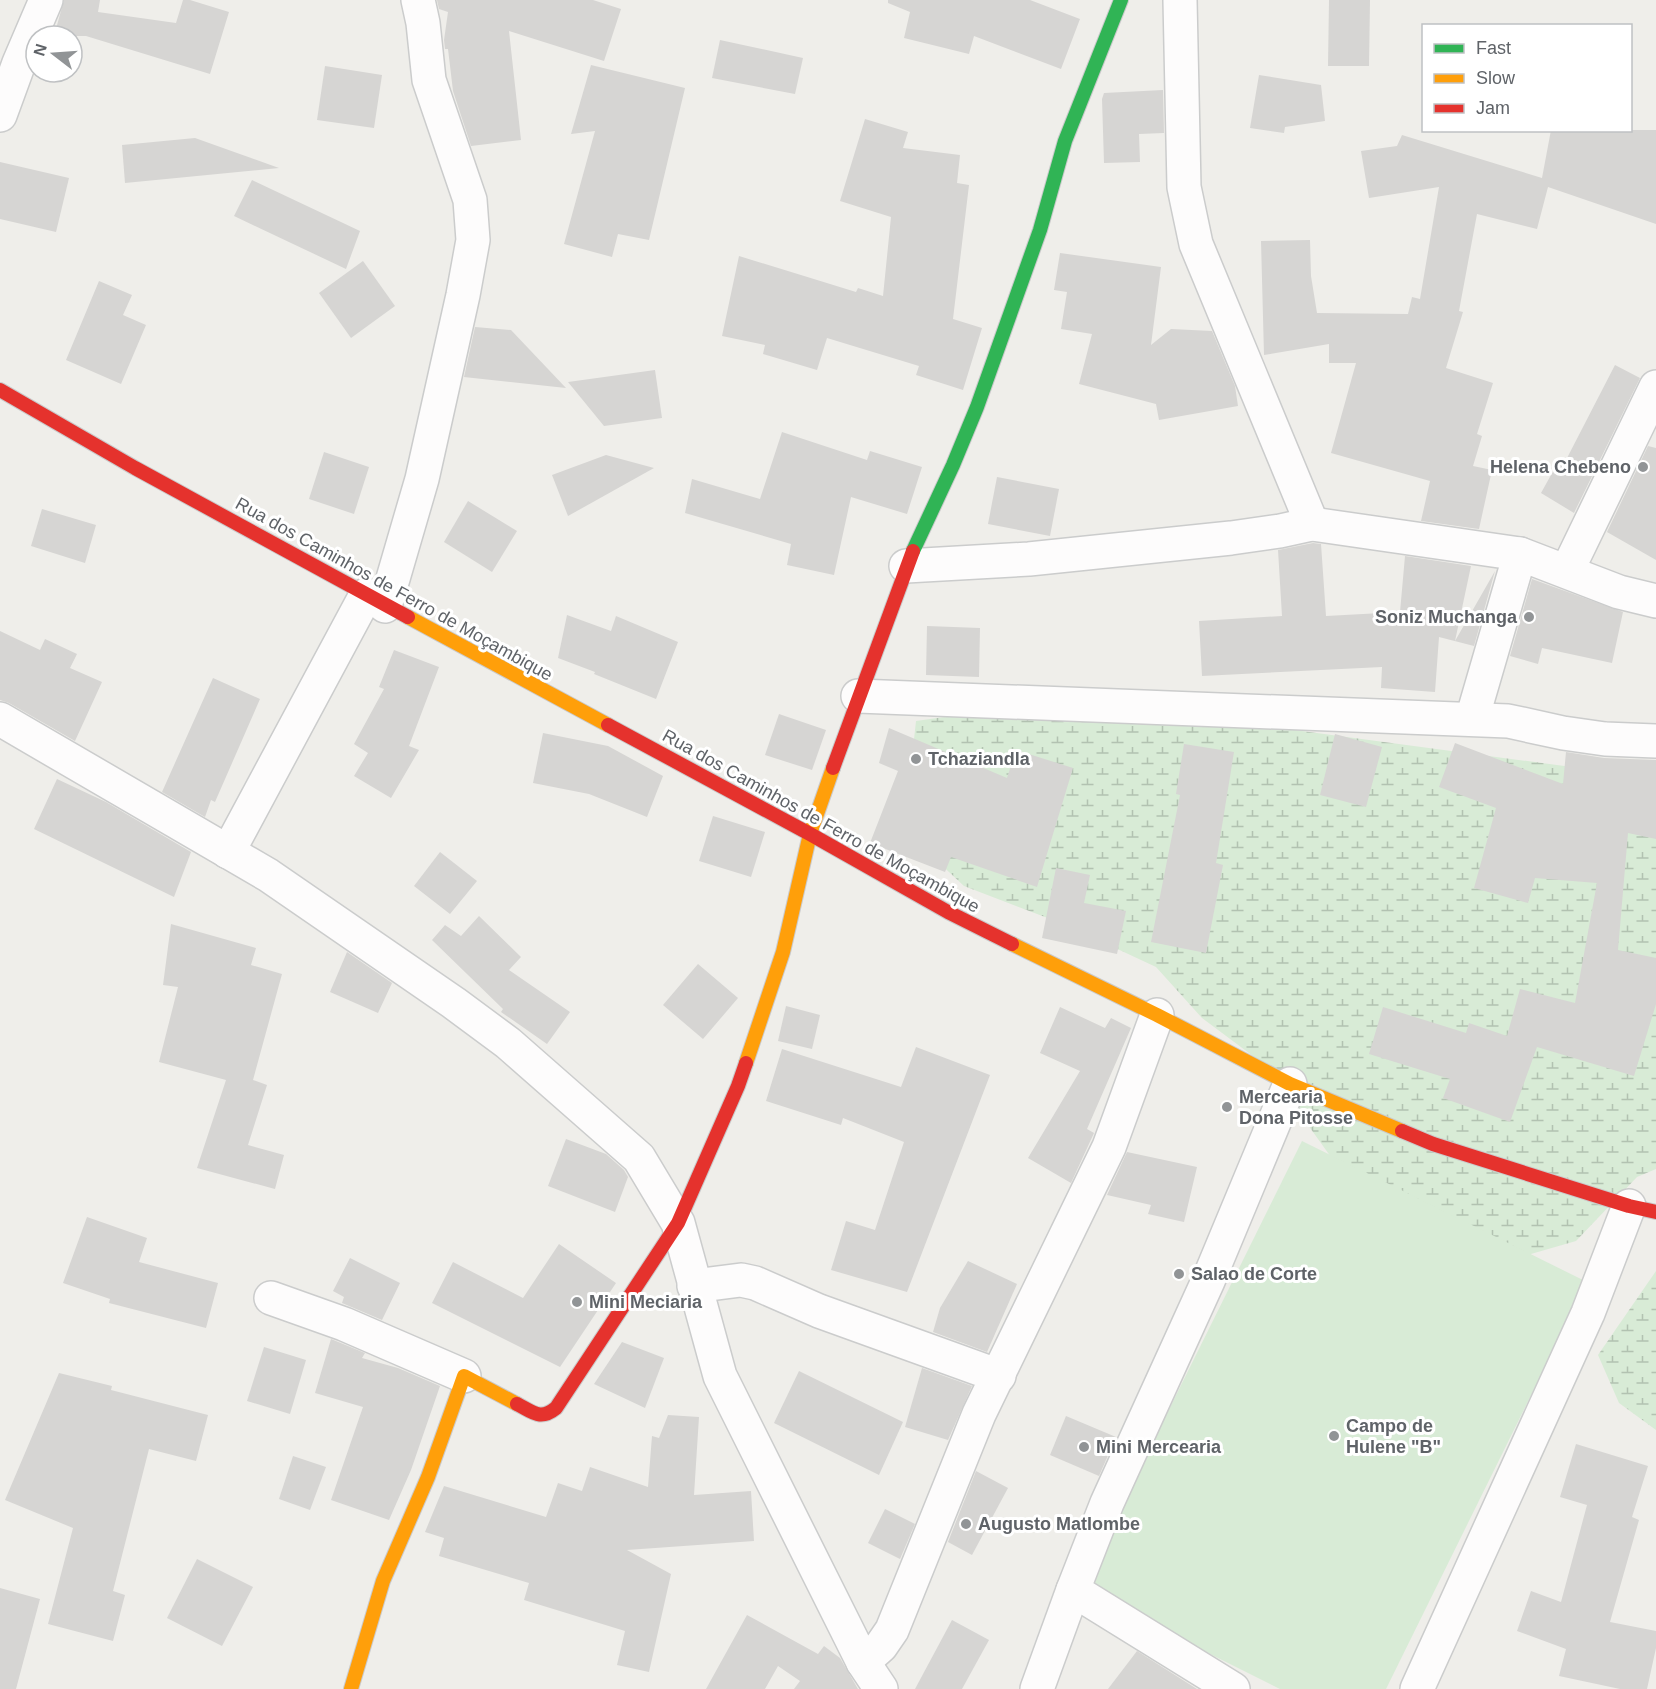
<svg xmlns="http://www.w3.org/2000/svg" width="1656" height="1689" viewBox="0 0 1656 1689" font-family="Helvetica,sans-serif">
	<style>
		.wetland { fill: url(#wetland-marsh) }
		.park { fill: #d8ebd6 }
		.building { fill: #d6d5d3 }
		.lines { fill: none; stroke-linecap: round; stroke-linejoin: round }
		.street-casing { stroke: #cbcccc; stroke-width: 36 }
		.fast-casing { stroke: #cacacb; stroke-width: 16 }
		.slow-casing { stroke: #cacacb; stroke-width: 16 }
		.jam-casing { stroke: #cacacb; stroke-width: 16 }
		.street { stroke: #fdfcfc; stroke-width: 33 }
		.fast { stroke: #30b455; stroke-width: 14 }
		.slow { stroke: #ff9f0a; stroke-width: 14 }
		.jam { stroke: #e5322d; stroke-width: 14 }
		.poi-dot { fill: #919496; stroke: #fff; stroke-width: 2 }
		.labels { text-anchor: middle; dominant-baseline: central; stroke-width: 6; stroke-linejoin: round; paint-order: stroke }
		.poi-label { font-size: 18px; font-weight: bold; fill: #5f6368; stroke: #fff; text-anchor: start }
		.street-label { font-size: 18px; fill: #5f6368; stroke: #fff }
	</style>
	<defs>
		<pattern id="wetland-marsh" width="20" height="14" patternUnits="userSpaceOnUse" patternTransform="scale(1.5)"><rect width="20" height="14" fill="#d8ebd6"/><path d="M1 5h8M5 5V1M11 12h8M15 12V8" fill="none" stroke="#b2c2b1"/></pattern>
	</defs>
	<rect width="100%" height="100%" fill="#efeeea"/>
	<g class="wetland">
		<path d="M980 712 1204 718 1602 771 1656 763V1169L1637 1177 1576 1241 1496 1264 1356 1192 1265 1065 1202 1018 1156 967 1066 925 964 886 904 830 916 721Z"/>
		<path d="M1656 1271V1430L1619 1403 1598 1355Z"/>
	</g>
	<path class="park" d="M1302 1141 1587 1282 1386 1689H1280L1080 1589Z"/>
	<g class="building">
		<path d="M64 0H100L98 12 176 23 183 0H190L229 12 210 74 86 36H54Z"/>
		<path d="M437 0H593L621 9 604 61 509 31 521 140 471 146 453 91 448 49H445L444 40 448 12 439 9Z"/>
		<path d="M888 0H1030L1080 19 1061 69 974 36 969 54 904 38 910 12 888 3Z"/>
		<path d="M1329 0H1370L1369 66H1328Z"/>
		<path d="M720 40 803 58 795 94 712 78Z"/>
		<path d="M591 65 685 88 649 240 618 234 612 257 564 244 595 131 571 134Z"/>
		<path d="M325 66 382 75 374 128 317 120Z"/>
		<path d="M1259 75 1321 85 1325 121 1285 127 1284 133 1250 128Z"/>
		<path d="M1163 90 1164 133 1139 134 1140 162 1104 163 1102 99 1104 93Z"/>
		<path d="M865 119 908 132 903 148 960 155 957 183 969 185 953 319 982 328 963 390 916 375 919 366 827 338 817 370 763 354 765 345 722 336 739 256 856 292 858 288 883 296 891 217 840 201Z"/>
		<path d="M1551 130H1656V224L1548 187 1537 229 1477 214 1459 311 1463 312 1446 368 1493 383 1477 434 1482 436 1473 466 1492 470 1479 529 1421 521 1430 481 1331 453 1356 363H1329V344L1264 355 1261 241 1310 240 1311 276 1317 313 1408 314 1412 297 1420 299 1439 187 1369 198 1361 151 1397 146 1402 135 1542 178Z"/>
		<path d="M195 138 279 168 125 183 122 145Z"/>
		<path d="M0 162 69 178 56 232 0 219Z"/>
		<path d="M252 180 360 231 346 269 234 216Z"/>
		<path d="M1060 253 1161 267 1151 345 1171 329 1212 331 1235 386 1238 406 1159 420 1156 404 1079 384 1092 334 1061 329 1067 292 1054 290Z"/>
		<path d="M363 261 395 306 351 338 319 293Z"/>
		<path d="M99 281 132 295 123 315 146 325 121 384 66 360Z"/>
		<path d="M475 327 511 330 566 388 464 377Z"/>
		<path d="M1615 365 1640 378 1574 513 1541 493 1561 457 1566 460Z"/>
		<path d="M655 370 662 418 604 426 568 382Z"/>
		<path d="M782 432 867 460 870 451 922 467 907 514 851 497 834 575 787 565 791 544 685 513 692 479 760 499Z"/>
		<path d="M1648 446 1656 448V560L1607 532Z"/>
		<path d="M324 452 369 467 354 514 309 499Z"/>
		<path d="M606 455 654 468 568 516 552 475Z"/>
		<path d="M997 477 1059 489 1050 536 988 524Z"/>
		<path d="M468 501 517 531 492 572 444 542Z"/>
		<path d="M42 509 96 525 85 563 31 546Z"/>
		<path d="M1313 543 1321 544 1326 616 1400 612 1405 556 1471 566 1455 641 1495 571 1474 646 1439 637 1435 692 1381 688 1382 667 1202 676 1199 621 1282 616 1278 550Z"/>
		<path d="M1532 579 1623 612 1612 663 1542 648 1538 664 1510 656Z"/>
		<path d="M567 615 611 631 616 616 678 642 656 699 594 674 595 672 558 658Z"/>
		<path d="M927 626 980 628 979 677 926 675Z"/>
		<path d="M0 631 40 650 45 639 77 654 70 668 102 682 75 741 9 703 0 700Z"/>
		<path d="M394 650 439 667 409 746 419 750 391 798 354 776 368 753 354 744 384 689 379 687Z"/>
		<path d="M213 678 260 699 215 802 211 800 205 817 162 792Z"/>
		<path d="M779 714 826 730 812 770 765 755Z"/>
		<path d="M889 728 1007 778 1016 750 1073 768 1037 887 951 857 945 872 870 843 898 771 879 763Z"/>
		<path d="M543 733 608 746 663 776 647 817 589 794 533 783Z"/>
		<path d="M1335 734 1382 747 1366 807 1320 795Z"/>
		<path d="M1455 743 1563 784 1566 752 1604 758 1656 760V839L1628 833 1618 950 1656 958V1004L1634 1076 1537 1047 1510 1122 1443 1098 1450 1079 1369 1054 1383 1007 1466 1033 1469 1023 1507 1036 1520 989 1575 1003 1597 883 1535 878 1528 903 1474 888 1496 808 1439 787Z"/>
		<path d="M1184 744 1234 752 1216 863 1223 865 1206 953 1151 942 1180 795 1176 794Z"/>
		<path d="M57 779 106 802 191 852 174 897 34 829Z"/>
		<path d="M713 816 765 832 751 877 699 861Z"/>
		<path d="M440 852 477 881 450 914 414 886Z"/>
		<path d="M1056 868 1090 875 1084 903 1126 911 1117 954 1042 938Z"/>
		<path d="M479 916 521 957 509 970 570 1012 547 1044 501 1012 503 1009 432 940 445 925 461 936Z"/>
		<path d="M171 924 256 948 251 965 282 974 253 1080 267 1085 248 1145 284 1155 275 1189 197 1168 226 1080 159 1062 178 987 163 985Z"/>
		<path d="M347 952 392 983 378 1013 330 992Z"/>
		<path d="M698 964 738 998 703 1039 663 1005Z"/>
		<path d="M786 1006 820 1015 812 1049 778 1041Z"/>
		<path d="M1060 1007 1105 1028 1111 1018 1131 1028 1087 1129 1094 1133 1071 1183 1028 1158 1080 1071 1040 1053Z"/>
		<path d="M916 1047 990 1075 907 1292 831 1270 846 1221 875 1230 904 1142 843 1118 841 1125 766 1101 782 1049 901 1087Z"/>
		<path d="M566 1139 606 1154 624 1170 628 1177 615 1212 548 1186Z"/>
		<path d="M1127 1152 1197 1167 1184 1222 1148 1214 1151 1205 1107 1195Z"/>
		<path d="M87 1217 147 1238 139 1262 218 1283 206 1328 109 1303 110 1299 63 1283Z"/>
		<path d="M559 1244 616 1283 560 1367 432 1303 453 1262 523 1298Z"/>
		<path d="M350 1258 400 1283 382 1320 342 1303 344 1297 333 1291Z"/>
		<path d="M968 1261 1017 1284 987 1352 933 1332 940 1308Z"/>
		<path d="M331 1339 365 1353 362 1358 398 1368 440 1386 411 1470 389 1520 331 1500 363 1407 315 1393Z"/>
		<path d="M622 1342 664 1358 645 1408 594 1384Z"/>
		<path d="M264 1347 306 1360 290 1414 247 1401Z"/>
		<path d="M922 1368 972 1386 948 1440 905 1427Z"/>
		<path d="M799 1371 903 1422 879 1475 774 1423Z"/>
		<path d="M59 1373 112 1386 111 1390 208 1415 196 1461 149 1449 113 1591 125 1595 113 1641 48 1624 73 1528 5 1500Z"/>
		<path d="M668 1415 699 1417 694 1495 751 1491 754 1541 627 1550 671 1574 649 1672 617 1665 625 1631 524 1600 529 1583 439 1556 444 1538 425 1532 444 1486 546 1517 558 1483 582 1491 590 1467 648 1487 652 1436 659 1438Z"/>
		<path d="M1066 1416 1116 1437 1099 1476 1050 1455Z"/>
		<path d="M1576 1444 1648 1466 1632 1517 1639 1520 1610 1622 1656 1631V1648L1647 1689H1620L1559 1676 1566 1649 1517 1631 1531 1591 1561 1602 1587 1505 1560 1497Z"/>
		<path d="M293 1456 326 1467 310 1510 279 1499Z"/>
		<path d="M976 1471 1008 1488 972 1555 948 1542Z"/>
		<path d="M885 1509 915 1524 900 1559 868 1543Z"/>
		<path d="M197 1559 253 1587 222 1646 167 1618Z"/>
		<path d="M0 1588 40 1599 16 1689H0Z"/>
		<path d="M747 1615 818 1654 824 1646 840 1658 858 1689H794L800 1681 778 1666 765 1689H706Z"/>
		<path d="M952 1620 989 1640 962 1689H915Z"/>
		<path d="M1137 1651 1197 1689H1108Z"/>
	</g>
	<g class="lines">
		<g class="street-casing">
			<g id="street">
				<path d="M1180 0 1184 187 1196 244 1312 524"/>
				<path d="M0 115 19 63 46 0"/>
				<path d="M906 566 1029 559 1231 538 1280 531 1312 524 1520 554 1619 592 1656 601"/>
				<path d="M1567 571 1656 387"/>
				<path d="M385 606 422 479 463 295 473 240 470 200 429 80 423 23 418 0"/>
				<path d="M858 696 1508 721 1563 733 1605 739 1656 741"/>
				<path d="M0 719 268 875 454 1003 508 1043 639 1158 678 1223 720 1376 863 1662 881 1689"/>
				<path d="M1472 719 1520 554"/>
				<path d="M228 852 366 595"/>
				<path d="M694 1286 741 1280 755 1283 819 1311 999 1376"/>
				<path d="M271 1298 344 1324 464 1376"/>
				<path d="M863 1662 881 1646 892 1630 979 1414 1109 1147 1157 1015"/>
				<path d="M1037 1689 1073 1590"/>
				<path d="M1233 1689 1073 1590 1107 1503 1208 1281 1290 1084"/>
				<path d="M1417 1689 1588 1313 1629 1206"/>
			</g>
		</g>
		<g class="fast-casing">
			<path id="fast" d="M913 551 953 465 977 407 1040 230 1065 141 1121 0"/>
		</g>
		<g class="slow-casing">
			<g id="slow">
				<path d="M408 617 608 725"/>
				<path d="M1012 944 1157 1015 1290 1084 1402 1131"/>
				<path d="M746 1063 783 952 810 834 833 768"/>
				<path d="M351 1689 383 1581 428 1477 464 1376 517 1404"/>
			</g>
		</g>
		<g class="jam-casing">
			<g id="jam">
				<path d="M0 390 135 468 408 617"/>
				<path d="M608 725 810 834 948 912 1012 944"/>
				<path d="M833 768 913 551"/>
				<path d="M1402 1131 1433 1144 1629 1206 1656 1212"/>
				<path d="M517 1404C533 1412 540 1421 556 1408L678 1223 738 1086 746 1063"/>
			</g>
		</g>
		<use href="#street" class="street"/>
		<use href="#fast" class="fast"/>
		<use href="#slow" class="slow"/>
		<use href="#jam" class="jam"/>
	</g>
	<g class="poi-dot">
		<circle cx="1643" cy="467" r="6"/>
		<circle cx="1529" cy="617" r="6"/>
		<circle cx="916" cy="759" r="6"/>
		<circle cx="1227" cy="1107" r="6"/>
		<circle cx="1179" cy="1274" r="6"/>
		<circle cx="577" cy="1302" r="6"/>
		<circle cx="1334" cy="1436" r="6"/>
		<circle cx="1084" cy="1447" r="6"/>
		<circle cx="966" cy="1524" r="6"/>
	</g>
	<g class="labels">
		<g class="poi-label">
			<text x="1631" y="467" text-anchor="end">Helena Chebeno</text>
			<text x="1517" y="617" text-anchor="end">Soniz Muchanga</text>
			<text x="928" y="759">Tchaziandla</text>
			<text x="1239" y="1097">Mercearia<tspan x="1239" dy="21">Dona Pitosse</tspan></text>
			<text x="1191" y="1274">Salao de Corte</text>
			<text x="589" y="1302">Mini Meciaria</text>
			<text x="1346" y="1426">Campo de<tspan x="1346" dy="21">Hulene "B"</tspan></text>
			<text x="1096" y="1447">Mini Mercearia</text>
			<text x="978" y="1524">Augusto Matlombe</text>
		</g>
		<g class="street-label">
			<text transform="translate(394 589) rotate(29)">Rua dos Caminhos de Ferro de Moçambique</text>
			<text transform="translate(821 821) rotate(29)">Rua dos Caminhos de Ferro de Moçambique</text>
		</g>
	</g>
	<rect x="1422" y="24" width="210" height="108" fill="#ffffff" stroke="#bfc1c3" stroke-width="1.5"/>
	<rect x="1434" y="44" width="30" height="9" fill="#30b455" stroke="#bfc1c3" stroke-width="1.5"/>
	<text x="1476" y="54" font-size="18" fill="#5f6368">Fast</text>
	<rect x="1434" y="74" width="30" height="9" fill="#ff9f0a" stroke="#bfc1c3" stroke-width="1.5"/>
	<text x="1476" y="84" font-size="18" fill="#5f6368">Slow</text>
	<rect x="1434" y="104" width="30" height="9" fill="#e5322d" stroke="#bfc1c3" stroke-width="1.5"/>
	<text x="1476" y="114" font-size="18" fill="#5f6368">Jam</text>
	<g transform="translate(54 54) rotate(287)"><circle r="28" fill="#ffffff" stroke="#bfc1c3" stroke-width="1.5"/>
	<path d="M0-4.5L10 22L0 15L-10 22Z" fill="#919496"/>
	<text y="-9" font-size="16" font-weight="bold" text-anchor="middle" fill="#5f6368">N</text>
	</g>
</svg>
